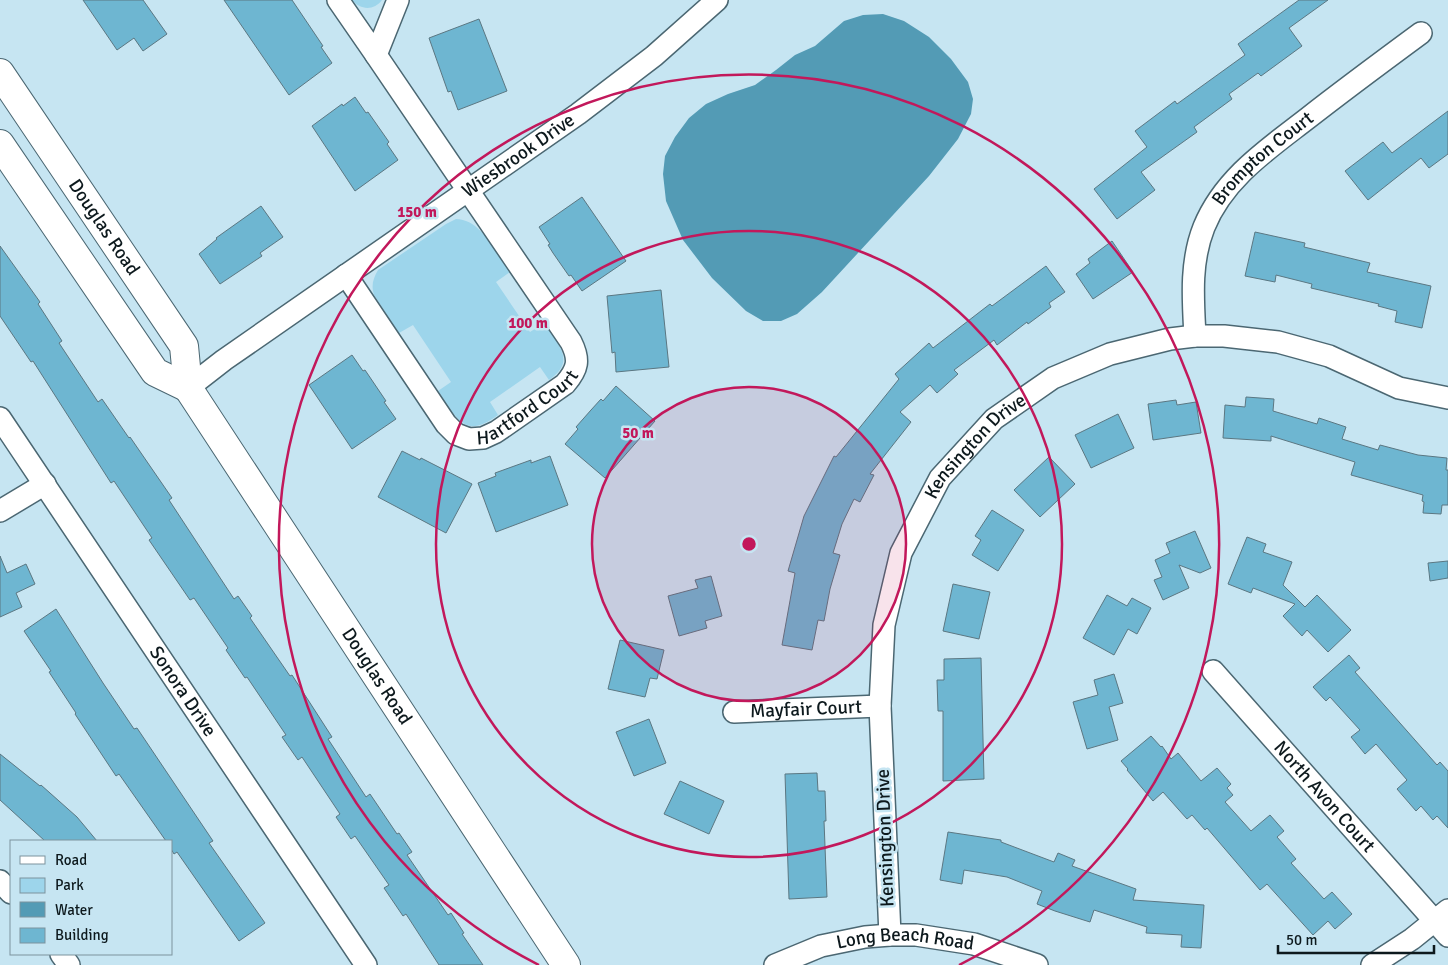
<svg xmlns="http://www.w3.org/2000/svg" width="1448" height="965" viewBox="0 0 1448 965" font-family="Signika,sans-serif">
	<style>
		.green { fill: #9dd5eb }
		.water { fill: #539bb5 }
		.building { fill: #6eb6d1; stroke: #5b7782 }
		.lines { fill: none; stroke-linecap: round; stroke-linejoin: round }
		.street-casing { stroke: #4b6772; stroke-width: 24 }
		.secondary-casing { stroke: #4b6772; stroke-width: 30 }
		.street { stroke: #fff; stroke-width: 21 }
		.secondary { stroke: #fff; stroke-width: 28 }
		.ring { fill: none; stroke: #c2185b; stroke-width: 2.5 }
		.labels { text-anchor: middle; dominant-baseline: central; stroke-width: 5; stroke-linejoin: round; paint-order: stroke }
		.street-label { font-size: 19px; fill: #0d191d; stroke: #c6e5f2 }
		.centre { fill: #c2185b; stroke: #c6e5f2; stroke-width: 2.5 }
		.ring-label { font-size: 15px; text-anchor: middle; font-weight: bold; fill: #c2185b; stroke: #c6e5f2; stroke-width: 5; stroke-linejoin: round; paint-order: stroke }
	</style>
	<rect width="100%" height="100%" fill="#c6e5f2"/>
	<g class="green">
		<path d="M352 0H382C374 11 360 10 352 0Z"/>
		<path d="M456 219C481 219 497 254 510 272L496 282 530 332 544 323C558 344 577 361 549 380L540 367 490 402 498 415C464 440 458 419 438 391L451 382 413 325 399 333 374 295C371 285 373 279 378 270L446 224Z"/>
	</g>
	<path class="water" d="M883 14 904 21 929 37 951 59 968 82 973 99 971 114 958 139 929 176 822 292 797 314 781 321H763L746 311 712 278 683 240 666 201 663 174 665 156 675 137 689 118 706 104 728 94 755 85 776 70 795 55 815 46 844 21 863 15Z"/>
	<g class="building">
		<path d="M83 0H143L167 34 143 51 134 38 117 50Z"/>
		<path d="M224 0H292L323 46 321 47 332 63 289 95Z"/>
		<path d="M1299 0H1328L1289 28 1302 46 1261 76 1258 73 1229 94 1232 99 1194 127 1197 132 1141 172 1155 190 1117 219 1094 189 1147 147 1135 131 1175 101 1177 104 1245 55 1238 44Z"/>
		<path d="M479 19 507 91 458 110 451 91 448 92 429 38Z"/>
		<path d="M355 97 366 113 368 112 389 142 387 144 398 160 355 191 312 126 342 104 343 106Z"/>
		<path d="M1448 111V154L1429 168 1421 158 1368 200 1345 171 1383 142 1392 153Z"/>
		<path d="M582 197 626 261 582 291 571 275 569 276 553 253 548 245 550 244 539 227Z"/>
		<path d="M261 206 283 237 260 253 262 256 220 284 199 254 217 239 216 238Z"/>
		<path d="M1255 232 1305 243 1304 247 1370 263 1367 272 1431 286 1422 328 1395 322 1397 311 1378 306 1379 304 1311 288 1312 284 1276 275 1275 282 1245 276Z"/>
		<path d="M1112 241 1133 272 1093 299 1076 274 1090 263 1088 259Z"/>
		<path d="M0 246 40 302 38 304 62 341 59 343 98 402 102 399 129 438 130 437 172 498 169 500 234 599 238 596 252 616 250 618 290 676 292 675 332 737 328 739 366 797 370 794 397 834 399 833 412 852 407 855 448 915 451 913 464 933 462 934 483 965H439L406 914 403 916 384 888 389 885 355 836 351 839 336 817 340 814 302 757 298 760 282 737 286 735 247 677 245 678 226 650 228 648 194 598 190 600 149 540 152 538 114 481 111 483 33 361 31 362 0 316Z"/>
		<path d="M1046 266 1065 292 1049 303 1051 307 1028 324 1027 322 997 345 994 340 954 370 958 374 937 393 930 385 900 412 911 422 870 474 874 475 860 502 854 499 842 524 833 553 840 555 830 589 824 621 818 620 812 650 782 645 795 573 788 571 804 516 834 456 836 457 899 379 895 374 929 343 933 348 990 304 992 306Z"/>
		<path d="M661 290 669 367 616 372 615 352 612 353 607 296Z"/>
		<path d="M352 355 363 371 365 370 386 401 384 402 396 419 352 449 309 385Z"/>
		<path d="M616 386 655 421 605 478 565 444 578 429 576 427 591 410 601 399 603 401Z"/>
		<path d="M1246 397 1274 399 1273 411 1317 424 1319 418 1346 427 1342 439 1378 450 1380 445 1418 455 1447 458 1446 470H1448V505H1442L1441 514 1423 513 1424 502 1422 501 1423 495 1351 475 1355 462 1271 436V441L1223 438 1225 405 1245 407Z"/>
		<path d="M1176 400 1177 405 1196 402 1201 433 1153 440 1148 404Z"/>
		<path d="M1118 414 1134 448 1091 468 1075 435Z"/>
		<path d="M402 451 420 460 421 458 472 484 446 533 378 497Z"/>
		<path d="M550 456 568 505 496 532 478 483 496 476 495 473 531 460V463Z"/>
		<path d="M1049 457 1075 484 1040 517 1014 490Z"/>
		<path d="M992 510 1024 530 998 571 972 555 981 540 975 536Z"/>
		<path d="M1195 531 1211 568 1200 573 1179 565 1189 588 1163 600 1154 580 1162 577 1155 560 1170 553 1166 543Z"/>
		<path d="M1247 537 1266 544 1263 552 1292 562 1283 585 1305 607 1317 595 1351 630 1328 652 1307 630 1302 636 1283 616 1295 604 1253 588 1251 593 1228 584Z"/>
		<path d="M0 556 7 573 26 564 35 584 16 593 22 607 0 617Z"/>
		<path d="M1448 561V578L1430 581 1428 563Z"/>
		<path d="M711 576 722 616 705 621 707 628 679 636 668 596 698 588 695 580Z"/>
		<path d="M953 584 990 592 979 639 943 631Z"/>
		<path d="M1107 595 1127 606 1132 598 1151 608 1137 634 1128 629 1114 655 1083 638Z"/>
		<path d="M56 609 103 683 134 729 137 728 213 841 209 843 265 923 239 941 177 852 174 854 171 849V841H166L119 774 116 776 75 714 76 713 49 672 51 671 24 631Z"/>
		<path d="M620 640 664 650 657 679 650 678 645 697 608 689Z"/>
		<path d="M1349 655 1360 668 1355 672 1437 765 1440 762 1448 771V828L1437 816 1433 820 1421 806 1416 811 1397 789 1407 780 1376 744 1365 754 1351 737 1360 730 1330 697 1326 701 1313 687Z"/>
		<path d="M981 658 984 779 943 781V711H938L937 680H944V659Z"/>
		<path d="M1114 674 1123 703 1109 707 1118 740 1087 749 1073 702 1098 695 1094 680Z"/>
		<path d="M649 719 666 763 634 776 616 732Z"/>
		<path d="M1151 736 1161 747 1162 746 1171 759 1178 753 1201 781 1217 768 1231 784 1227 788 1233 795 1225 802 1251 831 1270 815 1284 831 1277 837 1296 859 1291 863 1324 899 1332 892 1352 914 1335 929 1328 921 1313 935 1267 884 1260 890 1207 828 1205 830 1192 815 1187 819 1163 792 1153 801 1127 770 1128 769 1121 761Z"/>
		<path d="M0 754 40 786 41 785 77 817 97 841H45L0 800Z"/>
		<path d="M817 773 818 791H825L826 821H824L827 897 789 899 785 774Z"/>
		<path d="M680 781 724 801 709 834 664 814Z"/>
		<path d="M948 832 1001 840V842L1054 862 1058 853 1075 860 1072 866 1136 889 1133 900 1204 905 1201 948 1181 947 1182 935 1146 933 1147 927 1094 910 1090 922 1055 911 1037 904 1042 891 1007 877 964 870 962 884 940 880Z"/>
	</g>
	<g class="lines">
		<g class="street-casing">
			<g id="street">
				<path d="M338 0 376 55 398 0"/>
				<path id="s1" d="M346 275 446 424 456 434 469 439 483 438 496 432 565 384C578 369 580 360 571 342L376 55"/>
				<path id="s2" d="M1195 336C1193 299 1190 262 1204 227 1224 178 1268 149 1308 118 1345 89 1383 61 1421 33"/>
				<path id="s3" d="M188 388 224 360 578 114 654 56 717 0"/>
				<path id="s4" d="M0 418 366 965"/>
				<path d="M0 511 45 484"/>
				<path id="s5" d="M1213 671 1448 936"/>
				<path id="s6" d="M734 712 880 706"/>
				<path d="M0 881 11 893"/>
				<path id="s7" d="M890 935 880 706 884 625 901 553 940 478 994 419 1053 378 1110 354 1170 339 1195 336H1224L1278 342 1329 356 1399 388 1448 398"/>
				<path d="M61 954 69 965"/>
				<path id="s8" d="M775 965 821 946 865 937 890 935H916L974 944 1037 965"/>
				<path d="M1372 965 1412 939 1448 910"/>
			</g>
		</g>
		<g class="secondary-casing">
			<g id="secondary">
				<path id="s9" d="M0 73 184 346 188 388 566 965"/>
				<path d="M0 144 155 372 188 388"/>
			</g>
		</g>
		<use href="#street" class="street"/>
		<use href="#secondary" class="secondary"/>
	</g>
	<circle cx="749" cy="544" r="157" fill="#c2185b" fill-opacity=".12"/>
	<g class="ring">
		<circle cx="749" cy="544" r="157"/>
		<circle cx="749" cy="544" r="313"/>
		<path d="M539 965A470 470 0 1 1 959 965"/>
	</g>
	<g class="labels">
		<g class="street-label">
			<text stroke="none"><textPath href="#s3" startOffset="404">Wiesbrook Drive</textPath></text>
			<text stroke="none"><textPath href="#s2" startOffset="202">Brompton Court</textPath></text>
			<text stroke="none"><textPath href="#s9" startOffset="186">Douglas Road</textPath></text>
			<text stroke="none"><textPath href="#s1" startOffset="275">Hartford Court</textPath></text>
			<text stroke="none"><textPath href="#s7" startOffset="516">Kensington Drive</textPath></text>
			<text stroke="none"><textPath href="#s9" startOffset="716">Douglas Road</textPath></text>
			<text stroke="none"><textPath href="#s4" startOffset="329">Sonora Drive</textPath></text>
			<text stroke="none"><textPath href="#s6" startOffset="72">Mayfair Court</textPath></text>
			<text stroke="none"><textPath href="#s5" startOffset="168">North Avon Court</textPath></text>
			<text transform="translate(885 838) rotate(-92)">Kensington Drive</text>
			<text stroke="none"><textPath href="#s8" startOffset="135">Long Beach Road</textPath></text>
		</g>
	</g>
	<circle cx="749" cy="544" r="8" class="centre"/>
	<g class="ring-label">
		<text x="417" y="217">150 m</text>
		<text x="528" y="328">100 m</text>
		<text x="638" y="438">50 m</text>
	</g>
	<rect x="10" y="840" width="162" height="115" fill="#c6e5f2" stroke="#7c939d"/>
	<rect x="20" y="856" width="25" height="8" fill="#ffffff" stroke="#7c939d"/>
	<text x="55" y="865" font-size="15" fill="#0d191d">Road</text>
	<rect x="20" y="878" width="25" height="15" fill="#9dd5eb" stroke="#7c939d"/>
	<text x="55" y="890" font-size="15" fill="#0d191d">Park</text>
	<rect x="20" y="902" width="25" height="15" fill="#539bb5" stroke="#7c939d"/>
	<text x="55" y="915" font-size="15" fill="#0d191d">Water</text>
	<rect x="20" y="928" width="25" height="15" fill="#6eb6d1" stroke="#7c939d"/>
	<text x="55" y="940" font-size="15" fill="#0d191d">Building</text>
	<path d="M1278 945v8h156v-8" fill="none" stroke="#0d191d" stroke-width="2.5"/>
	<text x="1286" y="945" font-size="15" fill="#0d191d" stroke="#c6e5f2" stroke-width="4" paint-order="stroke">50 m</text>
</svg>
